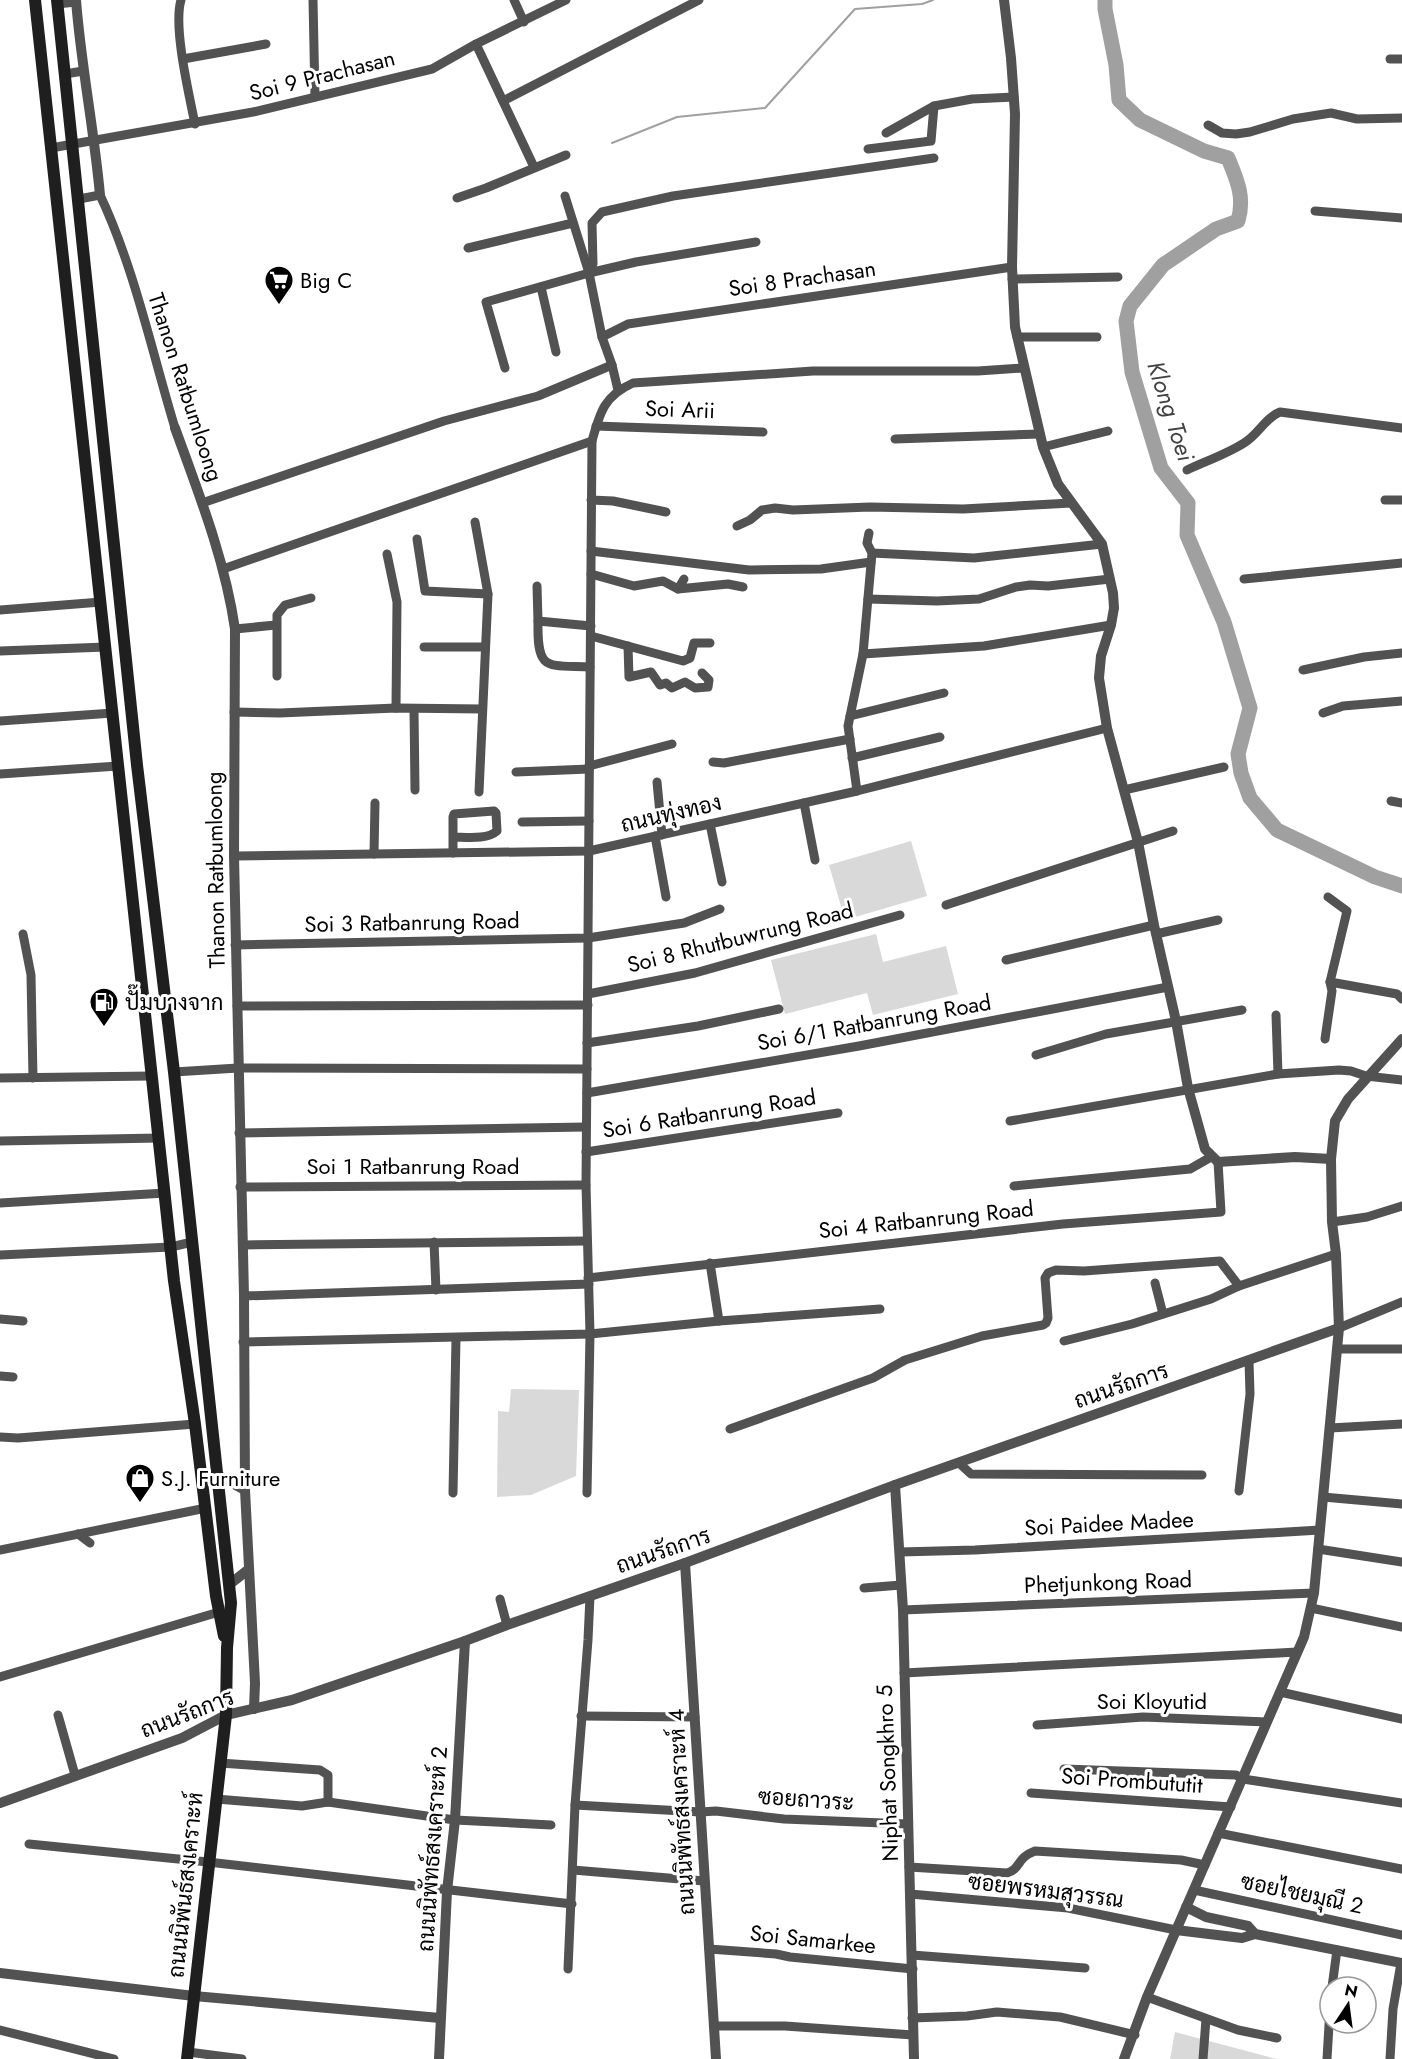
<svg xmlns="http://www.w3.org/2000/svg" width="1402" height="2059" viewBox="0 0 1402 2059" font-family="Jost,Sarabun,sans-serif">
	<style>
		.green { fill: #d9d9d9 }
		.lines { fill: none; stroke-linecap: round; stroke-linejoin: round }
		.stream { stroke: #a0a0a0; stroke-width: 2 }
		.river { stroke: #a0a0a0; stroke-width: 15 }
		.minor { stroke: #525252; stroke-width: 9 }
		.tertiary { stroke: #525252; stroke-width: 10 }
		.secondary { stroke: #1f1f1f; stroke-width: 12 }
		.labels { text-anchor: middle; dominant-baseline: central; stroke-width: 6; stroke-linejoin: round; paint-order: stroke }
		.street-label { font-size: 22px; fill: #000; stroke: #fff }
		.poi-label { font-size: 22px; fill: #000; stroke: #fff; text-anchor: start }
		.water-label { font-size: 24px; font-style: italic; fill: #414141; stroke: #fff }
	</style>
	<rect width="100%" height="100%" fill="#fff"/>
	<g class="green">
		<path d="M911 841 927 896 845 920 829 865Z"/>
		<path d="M876 934 883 962 946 946 958 994 873 1015 867 993 785 1014 771 960Z"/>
		<path d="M511 1389 579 1390 576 1476 531 1495 497 1497 498 1411 509 1412Z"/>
		<path d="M1175 2032 1277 2059H1170Z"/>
	</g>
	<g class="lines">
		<path class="stream" d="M612 143 677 117 765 108 855 9 922 4 933 0"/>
		<path class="river" d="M1105 0V9L1116 65 1119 100 1140 120 1204 151 1228 158C1237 180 1245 197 1238 221L1216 229 1163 265 1130 306 1126 321 1132 372 1161 468 1188 503 1187 535 1224 622 1250 708 1238 754 1241 773 1250 798 1277 830 1375 877 1402 886"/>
		<g class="minor">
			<path d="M181 0C173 27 189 94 195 124"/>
			<path d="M313 0 315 97"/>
			<path d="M514 0 524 22"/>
			<path d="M57 4 76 2"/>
			<path d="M476 44 534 167"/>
			<path d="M183 59 266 44"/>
			<path d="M1390 59H1402"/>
			<path d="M65 74 83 71"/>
			<path d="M503 101 699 0"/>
			<path d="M1208 125 1222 133 1236 134 1250 132 1293 119 1331 113 1357 119 1402 118"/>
			<path d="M886 133 934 106 972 99 1014 97"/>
			<path d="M51 148 253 112 432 69 476 44 566 0"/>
			<path d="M868 149 931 141 934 106"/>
			<path d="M565 196 589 273 602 337 612 365 618 390"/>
			<path d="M457 198 486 188 566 155"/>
			<path d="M79 199 100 195C134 267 152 352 175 428"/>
			<path d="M1315 211 1402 218"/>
			<path d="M468 248 573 223"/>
			<path d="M589 273 593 264 592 223 602 212 673 196 934 158"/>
			<path d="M1012 279 1118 277"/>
			<path d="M541 287 556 352"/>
			<path d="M602 337 628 324 1012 267"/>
			<path d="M1017 337H1097"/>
			<path d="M505 368 486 302 589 273 636 262 756 242"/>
			<path d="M596 426 763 432"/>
			<path d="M895 439 1039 434"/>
			<path d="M1043 447 1108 431"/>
			<path d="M1187 470C1206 461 1227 454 1244 443 1258 435 1265 418 1280 412L1402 428"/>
			<path d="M591 500 613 501 666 512"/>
			<path d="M1385 500H1402"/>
			<path d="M202 503 444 421 538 396 612 365"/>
			<path d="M475 522 488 594 479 792"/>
			<path d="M737 526 750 520 762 510 775 508 793 510 870 507 963 509 1071 503"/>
			<path d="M417 539 425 591 488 594"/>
			<path d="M591 551 749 570 821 569 871 562"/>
			<path d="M872 553 974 558 1102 544"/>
			<path d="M387 554 397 602 396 708"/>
			<path d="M223 569 592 441"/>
			<path d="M591 574 634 586 663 581 678 589"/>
			<path d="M684 579 678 589 728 584 743 587"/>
			<path d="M1244 579 1402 563"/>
			<path d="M537 586 538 621"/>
			<path d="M868 599 937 601 979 599 1016 587 1030 585 1048 586 1110 579"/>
			<path d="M0 610 101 602"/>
			<path d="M235 629 276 625"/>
			<path d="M591 636 683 661 690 658 694 643H710"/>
			<path d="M628 646 629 677 651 672 660 685 666 683 672 688 685 682 695 688 708 687 709 680 702 673"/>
			<path d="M424 647H485"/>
			<path d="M0 651 106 647"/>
			<path d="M863 654 984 646 1111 625"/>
			<path d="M590 667C546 665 537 672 538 621L591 626"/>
			<path d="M1303 670 1364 657 1402 653"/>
			<path d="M277 676V615L285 605 311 598"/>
			<path d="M414 709 415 790"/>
			<path d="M234 712 280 713 396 708 482 709"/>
			<path d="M1323 713 1343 706 1402 701"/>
			<path d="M850 716 944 693"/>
			<path d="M0 721 113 713"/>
			<path d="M852 758 940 737"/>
			<path d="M713 762 724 763 850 739"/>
			<path d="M589 766 672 744"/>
			<path d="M516 772 589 769"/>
			<path d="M0 774 118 766"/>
			<path d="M657 782 662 835"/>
			<path d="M1124 790 1224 767"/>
			<path d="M857 791 848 726 863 654 872 553 867 543 869 533"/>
			<path d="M1391 801 1402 803"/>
			<path d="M804 803 815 860"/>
			<path d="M522 822 589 821"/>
			<path d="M710 824 722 882"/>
			<path d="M655 836 666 897"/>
			<path d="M453 837C466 837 487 840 497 831L496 813 494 811 454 814 453 817V853"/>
			<path d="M374 854 375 803"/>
			<path d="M234 856 589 851 857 791 1107 728"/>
			<path d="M1328 897 1347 911 1330 982 1397 994 1402 999"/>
			<path d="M946 905 1173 831"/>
			<path d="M23 934 31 975 33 1078"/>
			<path d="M1156 934 1218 920"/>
			<path d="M235 945 588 938 684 923 720 909"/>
			<path d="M1006 960 1154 925"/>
			<path d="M588 994 695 973 900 915"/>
			<path d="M237 1006 588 1005"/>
			<path d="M1325 1039 1332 991 1330 982"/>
			<path d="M587 1043 698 1026 779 1009"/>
			<path d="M1036 1055 1106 1034 1242 1010"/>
			<path d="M174 1072 238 1068 587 1069"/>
			<path d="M1278 1074 1339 1070 1351 1071 1366 1076 1402 1080"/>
			<path d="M0 1078 152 1076"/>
			<path d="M587 1093 859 1046 1168 987"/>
			<path d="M1010 1121 1278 1074 1276 1015"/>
			<path d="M239 1133 586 1127"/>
			<path d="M0 1141 159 1138"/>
			<path d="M586 1152 838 1113"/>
			<path d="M1014 1186 1190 1169 1211 1157"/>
			<path d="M240 1187 586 1185"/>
			<path d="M0 1203 165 1193"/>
			<path d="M1332 1222 1367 1217 1402 1206"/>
			<path d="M434 1242 436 1290"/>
			<path d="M243 1245 587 1241"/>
			<path d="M0 1255 171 1247 192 1242"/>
			<path d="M710 1263 719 1321"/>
			<path d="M588 1278 1063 1224 1221 1212 1218 1162"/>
			<path d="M1155 1283 1163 1314"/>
			<path d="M244 1296 589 1284"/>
			<path d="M0 1319 23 1321"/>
			<path d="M1339 1328 1402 1302"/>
			<path d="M1064 1341 1132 1324 1211 1299 1239 1286 1336 1254"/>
			<path d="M243 1342 590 1334 719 1321 880 1309"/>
			<path d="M1337 1349H1402"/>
			<path d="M0 1376 13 1377"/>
			<path d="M1330 1428 1402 1424"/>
			<path d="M730 1429 873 1378 905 1360 982 1336 1043 1325 1046 1323 1048 1318 1045 1278 1048 1273 1056 1270 1084 1271 1220 1261 1239 1286"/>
			<path d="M0 1437 18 1438 195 1424"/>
			<path d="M959 1463 971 1474 1202 1475"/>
			<path d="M1239 1491 1250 1394 1249 1361"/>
			<path d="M453 1493 456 1338"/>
			<path d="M587 1493 590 1334 586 1185 592 441C600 412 604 396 633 383L813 371H978L1023 368"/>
			<path d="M1323 1497 1402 1504"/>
			<path d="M78 1534 90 1543"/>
			<path d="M1318 1549 1402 1562"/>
			<path d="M0 1550 206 1508"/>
			<path d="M900 1552 975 1550 1320 1530"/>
			<path d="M864 1588 901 1585"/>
			<path d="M500 1599 507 1625"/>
			<path d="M1311 1608 1402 1627"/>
			<path d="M903 1610 1314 1593"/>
			<path d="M904 1673 1297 1652"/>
			<path d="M0 1677 219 1612"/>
			<path d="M1280 1692 1402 1719"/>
			<path d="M58 1715 75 1775"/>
			<path d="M581 1716 695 1717"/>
			<path d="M1037 1725 1143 1717 1267 1722"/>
			<path d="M220 1763 320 1770 328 1775V1802"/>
			<path d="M1064 1769 1236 1775 1243 1779 1402 1803"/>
			<path d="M1031 1793 1231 1807"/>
			<path d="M216 1799 302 1806 328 1802 455 1820 551 1825"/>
			<path d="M575 1805 701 1812 716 1811 784 1819 908 1824"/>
			<path d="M1218 1833 1402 1869"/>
			<path d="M29 1844 208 1862 572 1904"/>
			<path d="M909 1867 1007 1873C1021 1869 1016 1858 1035 1851L1181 1860 1205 1865"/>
			<path d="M573 1870 704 1881"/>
			<path d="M1194 1890 1402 1935"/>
			<path d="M910 1894 1068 1908 1176 1930"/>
			<path d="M709 1949 776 1954 790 1957 913 1969"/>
			<path d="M912 1955 1085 1968"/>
			<path d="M568 1969 575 1805 588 1640 590 1596"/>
			<path d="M1332 1987 1337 1950"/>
			<path d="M1147 1997 1238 2030 1277 2038"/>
			<path d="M912 2018 967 2016 997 2012 1060 2017 1135 2035"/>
			<path d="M715 2026H785L913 2035"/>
			<path d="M0 2030 114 2059"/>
			<path d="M188 2052 242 2059"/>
			<path d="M1203 2059 1206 2019"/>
			<path d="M1327 2059 1330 2008"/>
			<path d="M1390 2059 1393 2009 1401 1963"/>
		</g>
		<g class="tertiary">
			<path d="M76 0C81 65 94 129 100 195"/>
			<path d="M1004 0 1011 58 1015 114 1012 267 1015 327 1043 447 1058 484 1102 544 1113 593 1114 608 1111 625 1101 656 1099 678 1107 728 1138 842 1154 925 1176 1021 1188 1088 1205 1149 1218 1162 1295 1157 1331 1159"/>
			<path d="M175 428C199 494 225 560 235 629L234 856 244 1296 245 1490 255 1683 254 1709"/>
			<path d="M219 1476 245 1490"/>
			<path d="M895 1485 903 1610 914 2059"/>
			<path d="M685 1563 716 2059"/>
			<path d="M230 1584 249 1569"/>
			<path d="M0 1803 182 1738 226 1715 292 1700 465 1641 507 1625 685 1563 895 1485 1339 1328"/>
			<path d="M1186 1907 1206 1917 1248 1926 1255 1934"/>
			<path d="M1176 1930 1242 1938 1255 1934 1402 1963"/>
			<path d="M0 1973 194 1996 440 2018"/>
			<path d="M439 2059 447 1891 455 1820 465 1641"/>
			<path d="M1124 2059 1147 1997 1304 1637 1314 1593 1339 1328 1336 1254 1332 1222 1331 1159 1335 1121 1348 1099 1402 1039"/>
		</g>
		<g class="secondary">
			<path d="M35 0 174 1281 195 1424 216 1596 224 1636"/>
			<path d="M57 0 137 765 174 1072 231 1603 227 1648 226 1715 187 2059"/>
		</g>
	</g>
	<defs>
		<g id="supermarket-pin" transform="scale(1.5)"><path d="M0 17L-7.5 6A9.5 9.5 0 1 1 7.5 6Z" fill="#000" stroke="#fff"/><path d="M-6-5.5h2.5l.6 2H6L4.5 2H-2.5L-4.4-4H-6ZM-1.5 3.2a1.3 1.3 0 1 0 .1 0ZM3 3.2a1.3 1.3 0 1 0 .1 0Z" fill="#fff"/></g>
		<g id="fuel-pin" transform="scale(1.5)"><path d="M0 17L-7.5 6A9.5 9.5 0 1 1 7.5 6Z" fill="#000" stroke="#fff"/><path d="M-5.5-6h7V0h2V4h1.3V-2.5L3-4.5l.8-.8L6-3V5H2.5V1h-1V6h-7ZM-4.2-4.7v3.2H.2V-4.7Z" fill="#fff"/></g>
		<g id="shop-pin" transform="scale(1.5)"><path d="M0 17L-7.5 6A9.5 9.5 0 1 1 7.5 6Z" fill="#000" stroke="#fff"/><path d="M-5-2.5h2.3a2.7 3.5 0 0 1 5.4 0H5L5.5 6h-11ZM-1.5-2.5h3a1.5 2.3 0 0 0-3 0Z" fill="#fff"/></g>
	</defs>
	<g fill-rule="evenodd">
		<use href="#supermarket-pin" x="279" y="280"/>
		<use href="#fuel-pin" x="104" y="1002"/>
		<use href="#shop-pin" x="140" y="1478"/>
	</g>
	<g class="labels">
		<g class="street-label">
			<text transform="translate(322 75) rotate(-14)">Soi 9 Prachasan</text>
			<text transform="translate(802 278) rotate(-8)">Soi 8 Prachasan</text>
			<text transform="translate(186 387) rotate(72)">Thanon Ratbumloong</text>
			<text transform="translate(680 409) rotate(2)">Soi Arii</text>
			<text transform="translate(671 813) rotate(-13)">ถนนทุ่งทอง</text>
			<text transform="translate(215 870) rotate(-91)">Thanon Ratbumloong</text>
			<text transform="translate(412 922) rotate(-1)">Soi 3 Ratbanrung Road</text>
			<text transform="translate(740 937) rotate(-14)">Soi 8 Rhutbuwrung Road</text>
			<text transform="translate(874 1022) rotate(-10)">Soi 6/1 Ratbanrung Road</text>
			<text transform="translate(709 1113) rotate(-9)">Soi 6 Ratbanrung Road</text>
			<text x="413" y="1166">Soi 1 Ratbanrung Road</text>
			<text transform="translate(926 1219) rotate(-6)">Soi 4 Ratbanrung Road</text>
			<text transform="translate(1121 1385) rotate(-19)">ถนนรัถการ</text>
			<text transform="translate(1109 1523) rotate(-3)">Soi Paidee Madee</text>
			<text transform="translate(663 1550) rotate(-19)">ถนนรัถการ</text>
			<text transform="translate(1108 1582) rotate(-2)">Phetjunkong Road</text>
			<text x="1152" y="1701">Soi Kloyutid</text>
			<text transform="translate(187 1713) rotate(-21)">ถนนรัถการ</text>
			<text transform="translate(887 1773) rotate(-92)">Niphat Songkhro 5</text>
			<text transform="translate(1132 1780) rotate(4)">Soi Prombututit</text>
			<text transform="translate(806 1799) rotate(4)">ซอยถาวระ</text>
			<text transform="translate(681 1812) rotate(-93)">ถนนนิพัทธ์สงเคราะห์ 4</text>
			<text transform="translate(432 1849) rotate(-86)">ถนนนิพัทธ์สงเคราะห์ 2</text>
			<text transform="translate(185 1885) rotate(-84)">ถนนนิพันธ์สงเคราะห์</text>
			<text transform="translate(1046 1890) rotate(7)">ซอยพรหมสุวรรณ</text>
			<text transform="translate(1302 1893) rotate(12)">ซอยไชยมุณี 2</text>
			<text transform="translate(813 1939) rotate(6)">Soi Samarkee</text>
		</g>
		<g class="poi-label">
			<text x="300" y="280">Big C</text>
			<text x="125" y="1002">ปั๊มบางจาก</text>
			<text x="161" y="1478">S.J. Furniture</text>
		</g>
		<g class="water-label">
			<text transform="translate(1171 411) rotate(72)">Klong Toei</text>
		</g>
	</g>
	<g transform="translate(1348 2005) rotate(13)"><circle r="28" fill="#ffffff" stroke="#999999" stroke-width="1.5"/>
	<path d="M0-4.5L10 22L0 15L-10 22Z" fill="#000000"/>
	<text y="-9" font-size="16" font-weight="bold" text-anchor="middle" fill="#000000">N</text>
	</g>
</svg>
